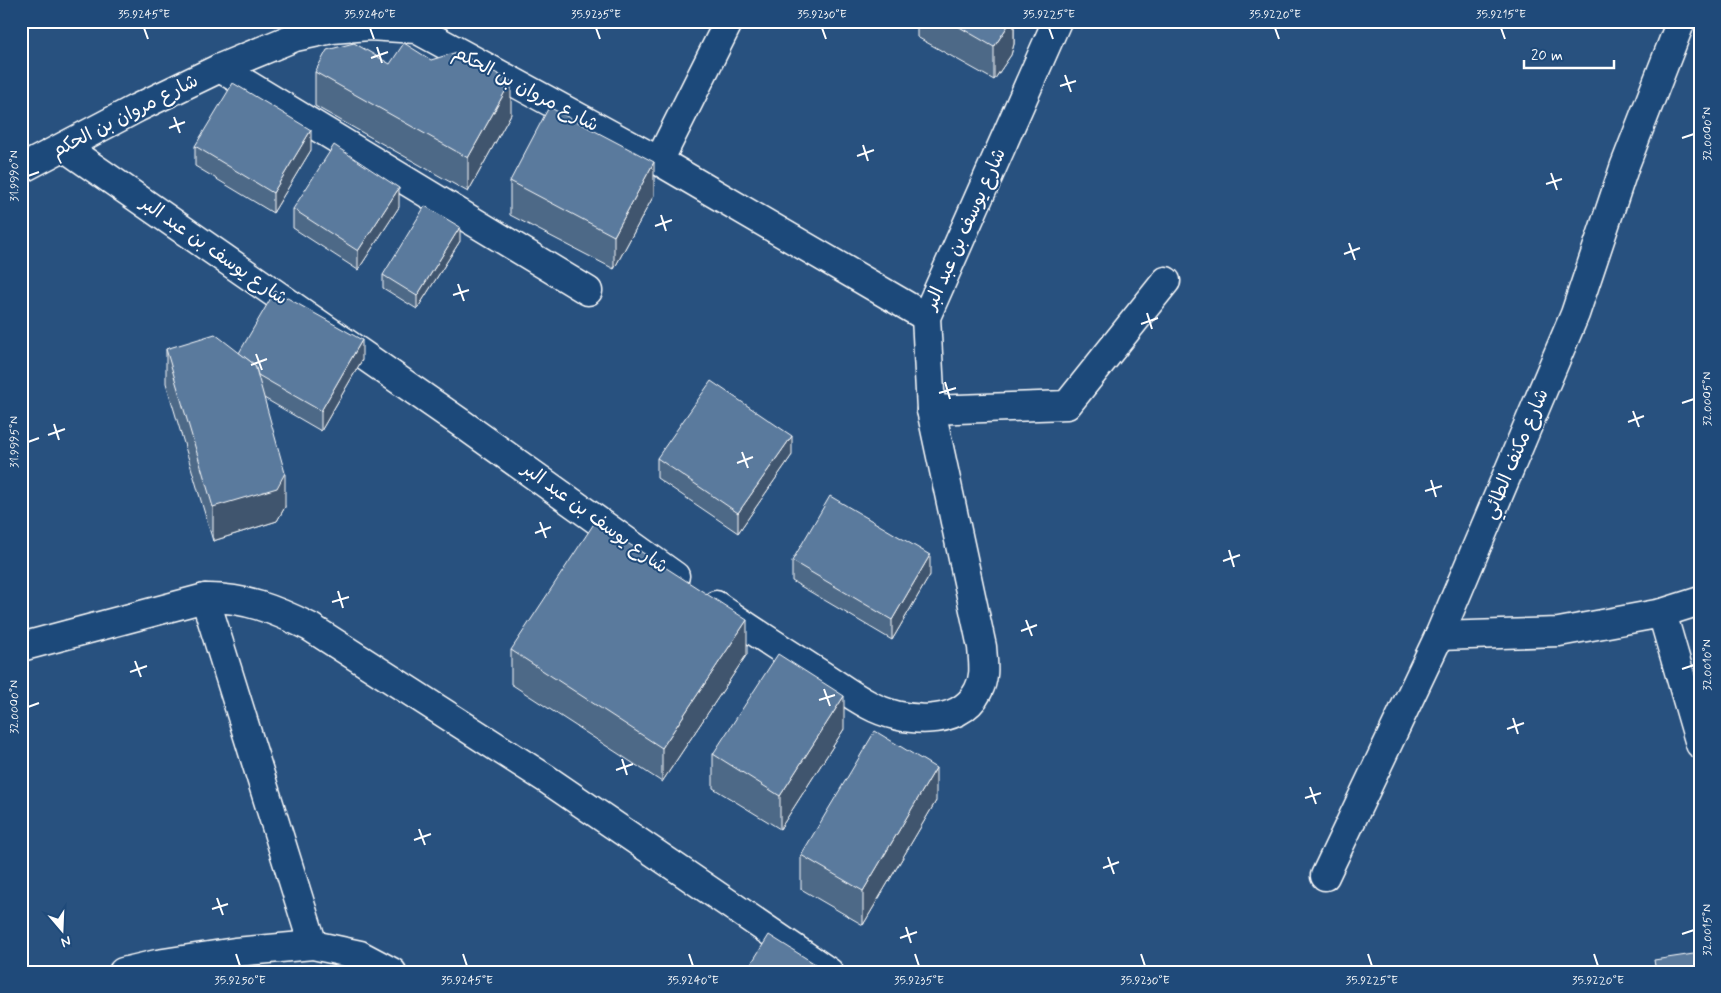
<svg xmlns="http://www.w3.org/2000/svg" width="1721" height="993" viewBox="0 0 1721 993" font-family="Mynerve,'Playpen Sans Arabic',sans-serif">
	<style>
		.lines { fill: none; stroke-linecap: round; stroke-linejoin: round }
		.minor-casing { stroke: #fff; stroke-width: 31 }
		.minor { stroke: #1f4a7a; stroke-width: 28 }
		.wall { fill: #4d6987; stroke: #fff }
		.shaded-wall { fill: #3f556e; stroke: #fff }
		.building { fill: #5a7a9d; stroke: #fff }
		.ticks { fill: none; stroke: #fff; stroke-width: 2 }
		.labels { text-anchor: middle; dominant-baseline: central; stroke-width: 4; stroke-linejoin: round; paint-order: stroke }
		.street-label { font-size: 19px; fill: #fff; stroke: #1f4a7a }
		.neatline { fill: none; stroke: #fff; stroke-width: 2 }
		.ticks-label { font-size: 12px; text-anchor: middle; fill: #fff }
	</style>
	<rect width="100%" height="100%" fill="#28517f"/>
	<filter id="ink" filterUnits="userSpaceOnUse"><feTurbulence type="fractalNoise" baseFrequency=".02" numOctaves="2"/><feDisplacementMap in="SourceGraphic" scale="10" xChannelSelector="R" yChannelSelector="G"/><feConvolveMatrix kernelMatrix="1 2 1 2 8 2 1 2 1" color-interpolation-filters="sRGB"/></filter>
	<g filter="url(#ink)">
		<g class="lines">
			<g class="minor-casing">
				<g id="minor">
					<path d="M220 68 588 291"/>
					<path d="M64 147 461 423 675 576"/>
					<path d="M659 161 729 21"/>
					<path d="M21 169 137 108 220 68 295 37 332 29 369 26 416 29 659 161 926 317"/>
					<path d="M931 410 1067 405 1166 281"/>
					<path d="M205 598 313 945"/>
					<path d="M716 605C748 628 781 649 814 670 832 681 850 695 869 705 900 722 959 729 978 691 986 677 983 662 982 647L931 410 926 317 1057 21"/>
					<path d="M1662 613 1700 601"/>
					<path d="M1439 636 1559 632 1662 613 1700 744"/>
					<path d="M21 647 205 598C244 597 276 610 310 627L545 778 829 972"/>
					<path d="M1325 876 1439 636 1575 314 1625 165 1681 21"/>
					<path d="M123 972 157 964 235 952 313 945 360 955 392 972"/>
				</g>
			</g>
			<use href="#minor" class="minor"/>
		</g>
		<g class="wall">
			<path d="M917 21H1014V44L1011 55 994 80 917 37Z"/>
			<path d="M390 64 511 114 468 192 315 106V72Z"/>
			<path d="M195 146 311 150 273 213 195 166Z"/>
			<path d="M510 181 654 195 614 269 510 215Z"/>
			<path d="M399 207 358 270 293 228V209Z"/>
			<path d="M460 241 417 309 383 288V275Z"/>
			<path d="M166 349 239 353 362 360 321 431 264 398 285 507 277 521 213 541 166 383Z"/>
			<path d="M792 455 738 533 657 478V458Z"/>
			<path d="M792 561 930 575 892 640 792 581Z"/>
			<path d="M511 650 747 654 662 782 511 684Z"/>
			<path d="M844 729 780 829 713 788V754Z"/>
			<path d="M936 801 863 925 801 889V855Z"/>
		</g>
		<g class="shaded-wall">
			<path d="M1011 21H1014V44L1011 55 994 80V47Z"/>
			<path d="M511 81V114L468 192V158Z"/>
			<path d="M311 130V150L273 213V193Z"/>
			<path d="M654 162V195L614 269V236Z"/>
			<path d="M399 188V207L358 270V251Z"/>
			<path d="M460 227V241L417 309V296Z"/>
			<path d="M362 340V360L321 431V411Z"/>
			<path d="M792 436V455L738 533V513Z"/>
			<path d="M285 473V507L277 521 213 541V507Z"/>
			<path d="M930 555V575L892 640V620Z"/>
			<path d="M747 620V654L662 782V748Z"/>
			<path d="M844 696V729L780 829V796Z"/>
			<path d="M936 768V801L863 925V891Z"/>
		</g>
		<g class="building">
			<path d="M949 21H1011L994 47Z"/>
			<path d="M354 43 390 64 404 43 431 60 457 52 511 81 468 158 315 72 327 50Z"/>
			<path d="M233 83 311 130 273 193 195 146Z"/>
			<path d="M549 107 654 162 614 236 510 181Z"/>
			<path d="M334 145 399 188 358 251 293 209Z"/>
			<path d="M425 206 460 227 417 296 383 275Z"/>
			<path d="M275 291 362 340 321 411 258 375 255 365 239 353Z"/>
			<path d="M215 334 255 365 285 473 277 488 213 507 166 349Z"/>
			<path d="M711 381 792 436 738 513 657 458Z"/>
			<path d="M830 496 930 555 892 620 792 561Z"/>
			<path d="M595 522 747 620 662 748 511 650Z"/>
			<path d="M778 654 844 696 780 796 713 754Z"/>
			<path d="M875 731 936 768 863 891 801 855Z"/>
			<path d="M769 935 828 972H746Z"/>
			<path d="M1700 953V972H1656L1654 960Z"/>
		</g>
	</g>
	<path class="ticks" d="M144 28 148 39M370 28 374 39M596 28 600 39M822 28 826 39M1049 28 1053 39M1275 28 1279 39M1501 28 1505 39M377 47 382 63M371 58 388 52M1065 75 1071 92M1060 86 1076 81M174 117 180 133M169 128 185 122M1682 138 1694 134M863 145 868 161M857 156 874 150M1551 173 1557 190M28 176 39 172M1546 184 1562 179M661 215 666 231M655 226 672 220M1349 243 1355 260M1344 254 1360 248M458 284 464 301M453 295 469 290M1147 313 1152 329M1141 324 1158 318M256 354 262 370M251 365 267 359M945 382 950 399M939 393 956 388M1682 403 1694 399M1633 411 1639 427M1628 422 1644 416M54 424 59 440M48 435 65 429M28 442 39 438M742 452 748 468M737 463 753 457M1431 480 1436 497M1425 491 1442 486M540 522 546 538M535 533 551 527M1229 550 1234 567M1223 561 1240 555M338 591 343 608M332 602 349 597M1026 620 1032 636M1021 631 1037 625M135 661 141 677M1682 669 1694 665M130 672 147 666M824 689 830 706M819 700 835 695M28 707 39 703M1513 718 1518 734M1507 729 1524 723M622 759 627 775M616 770 633 764M1310 787 1316 804M1305 798 1321 793M419 829 425 845M414 840 431 834M1108 857 1114 874M1103 868 1119 862M217 898 223 915M212 909 228 904M906 927 911 943M1682 934 1694 930M900 938 917 932M236 954 240 966M463 954 467 966M689 954 693 966M915 954 919 966M1141 954 1145 966M1368 954 1372 966M1594 954 1598 966"/>
	<g class="labels">
		<g class="street-label">
			<text transform="translate(526 89) rotate(28)">شارع مروان بن الحكم</text>
			<text transform="translate(125 116) rotate(-27)">شارع مروان بن الحكم</text>
			<text transform="translate(965 229) rotate(-66)">شارع يوسف بن عبد البر</text>
			<text transform="translate(214 251) rotate(35)">شارع يوسف بن عبد البر</text>
			<text transform="translate(1516 454) rotate(-67)">شارع مكنف الطائي</text>
			<text transform="translate(595 518) rotate(36)">شارع يوسف بن عبد البر</text>
		</g>
	</g>
	<rect width="1721" height="993" fill="none" stroke="#1f4a7a" stroke-width="55"/>
	<g transform="translate(62 930) rotate(161)" stroke="#1f4a7a" stroke-width="4" paint-order="stroke">
	<path d="M0-4L9 19L0 12L-9 19Z" fill="#ffffff"/>
	<text y="-8" font-size="14" font-weight="bold" text-anchor="middle" fill="#ffffff">N</text>
	</g>
	<path d="M1524 60v8h90v-8" fill="none" stroke="#ffffff" stroke-width="2.5"/>
	<text x="1531" y="60" font-size="15" fill="#ffffff" stroke="#1f4a7a" stroke-width="4" paint-order="stroke">20 m</text>
	<rect x="28" y="28" width="1666" height="938" class="neatline"/>
	<g class="ticks-label">
		<text x="144" y="18">35.9245°E</text>
		<text x="370" y="18">35.9240°E</text>
		<text x="596" y="18">35.9235°E</text>
		<text x="822" y="18">35.9230°E</text>
		<text x="1049" y="18">35.9225°E</text>
		<text x="1275" y="18">35.9220°E</text>
		<text x="1501" y="18">35.9215°E</text>
		<text transform="translate(1707 134) rotate(-90)" y="4">32.0000°N</text>
		<text transform="translate(14 176) rotate(-90)" y="4">31.9990°N</text>
		<text transform="translate(1707 399) rotate(-90)" y="4">32.0005°N</text>
		<text transform="translate(14 442) rotate(-90)" y="4">31.9995°N</text>
		<text transform="translate(1707 665) rotate(-90)" y="4">32.0010°N</text>
		<text transform="translate(14 707) rotate(-90)" y="4">32.0000°N</text>
		<text transform="translate(1707 930) rotate(-90)" y="4">32.0015°N</text>
		<text x="240" y="984">35.9250°E</text>
		<text x="467" y="984">35.9245°E</text>
		<text x="693" y="984">35.9240°E</text>
		<text x="919" y="984">35.9235°E</text>
		<text x="1145" y="984">35.9230°E</text>
		<text x="1372" y="984">35.9225°E</text>
		<text x="1598" y="984">35.9220°E</text>
	</g>
</svg>
